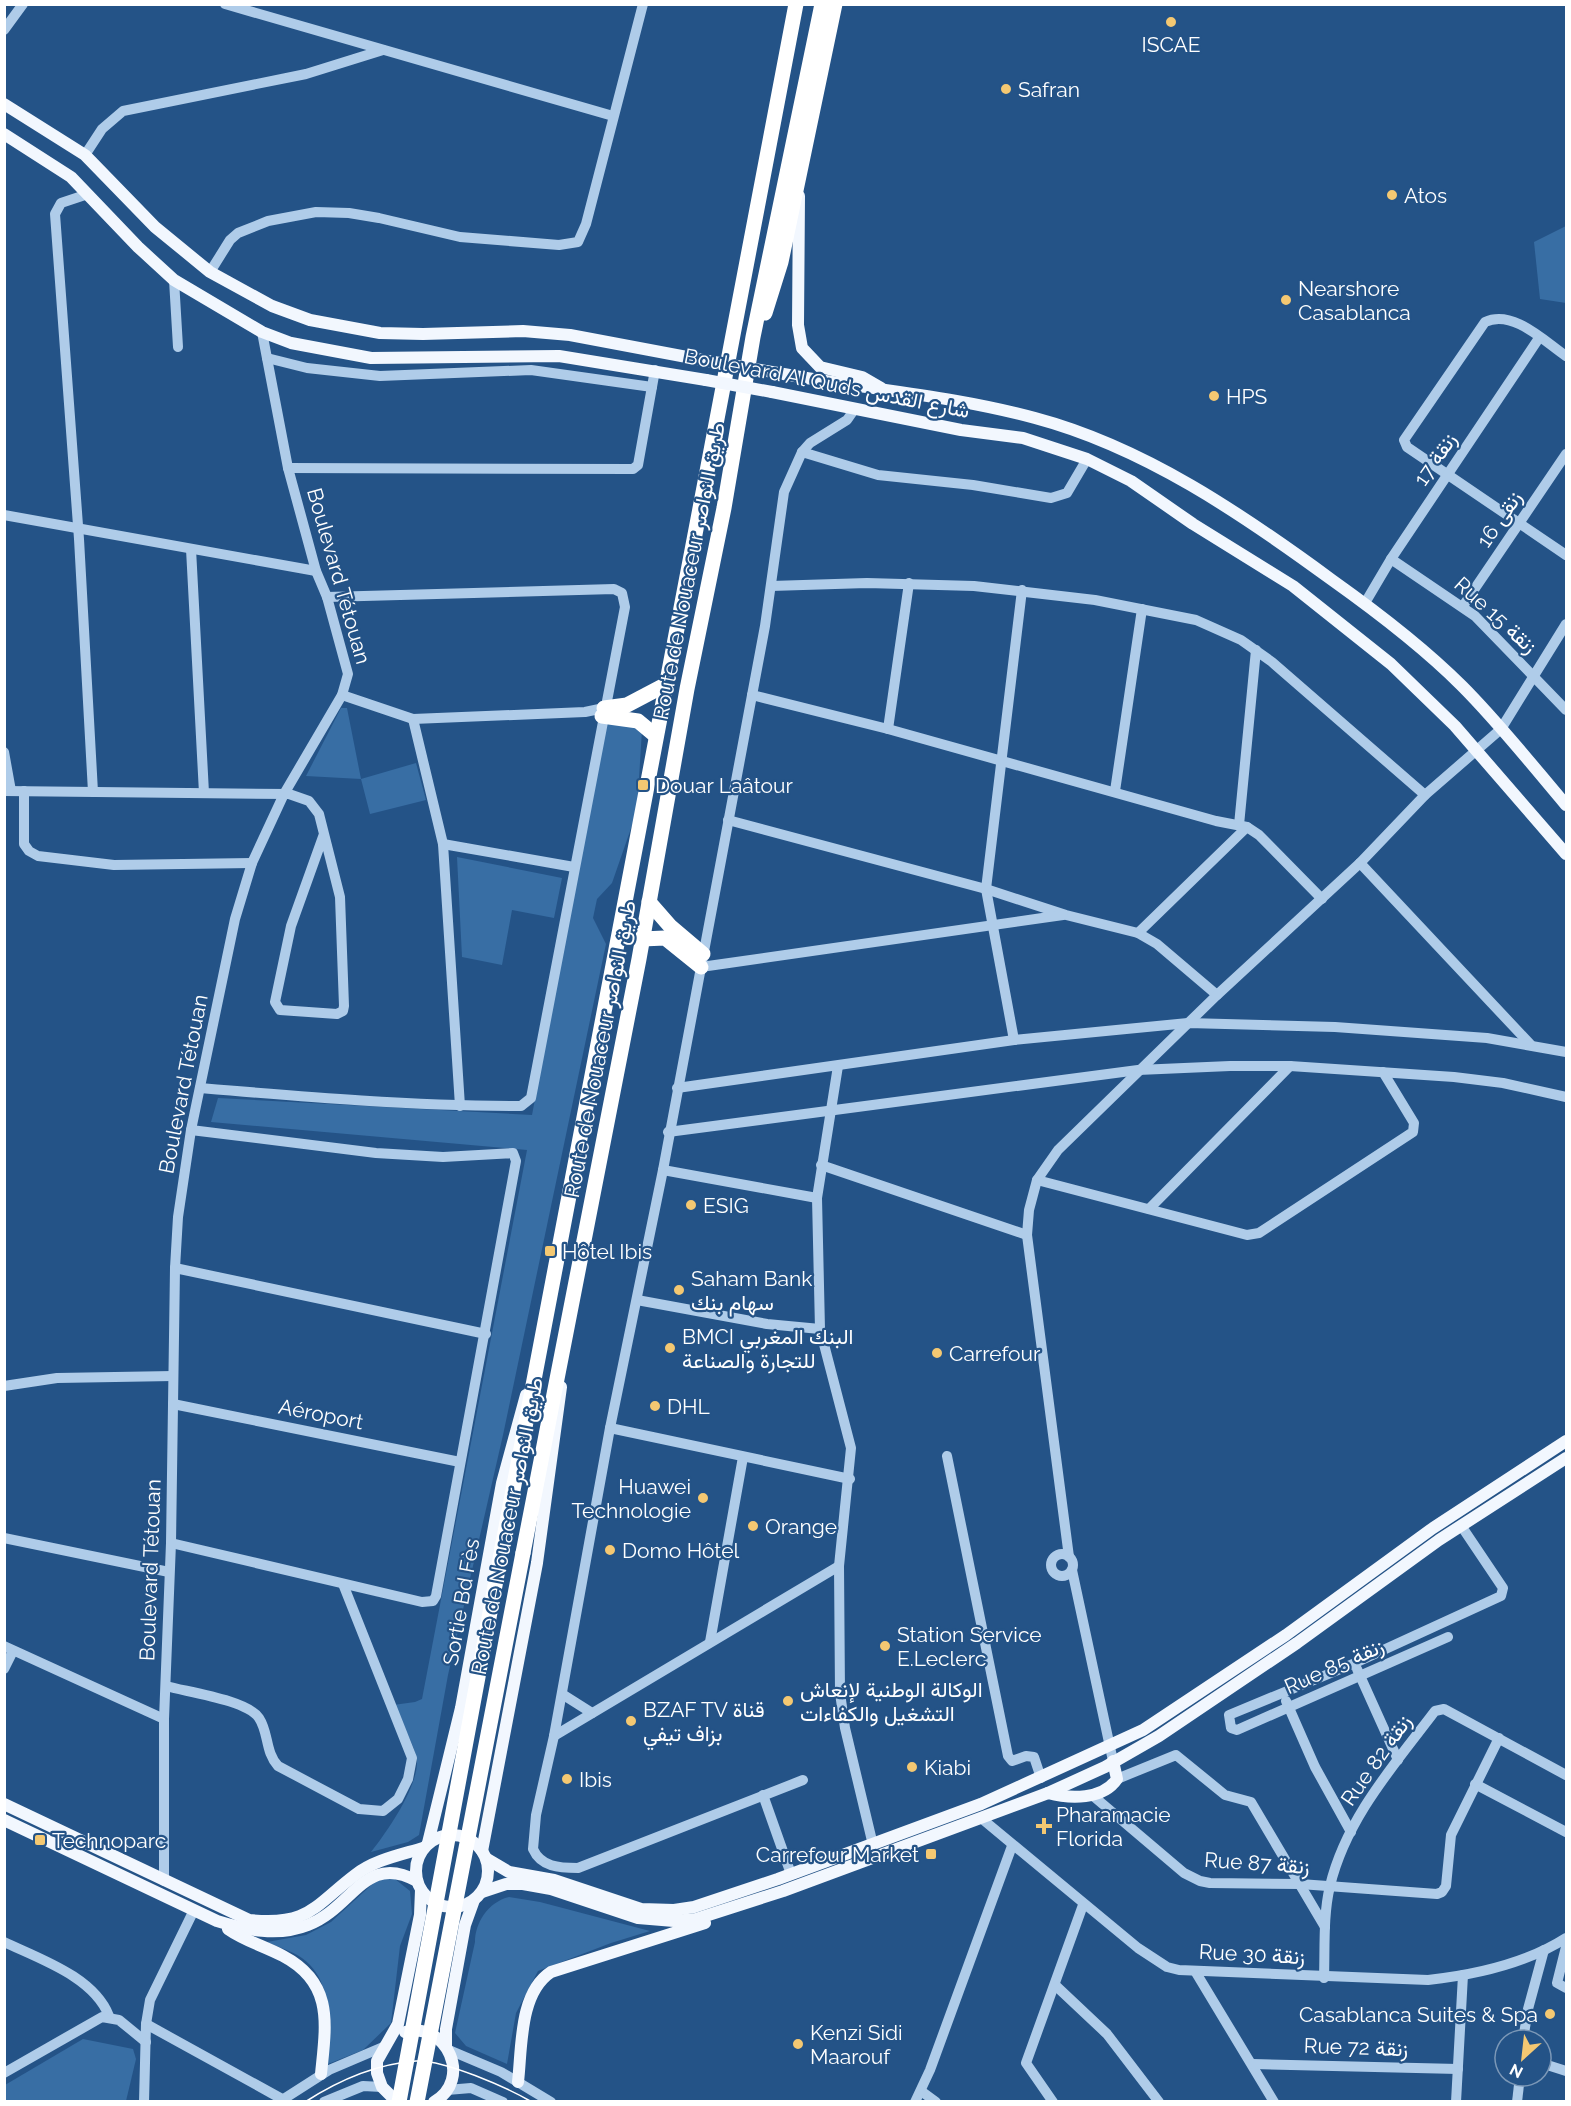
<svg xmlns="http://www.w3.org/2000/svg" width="1571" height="2106" viewBox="0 0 1571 2106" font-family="Raleway,Vazirmatn,sans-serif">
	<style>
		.green { fill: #386ea4 }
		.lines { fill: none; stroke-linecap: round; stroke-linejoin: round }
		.minor { stroke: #afcce9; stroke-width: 10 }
		.major { stroke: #f2f7fe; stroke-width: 12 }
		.highway { stroke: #fff; stroke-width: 15 }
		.tram { stroke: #fff; stroke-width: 1.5 }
		.major-bridge { stroke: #f2f7fe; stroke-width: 12 }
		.highway-bridge { stroke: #fff; stroke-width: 15 }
		.poi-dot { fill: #f4c872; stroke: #245387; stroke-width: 2 }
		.labels { text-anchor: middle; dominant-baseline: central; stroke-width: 4.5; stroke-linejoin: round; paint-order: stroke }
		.poi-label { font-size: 21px; fill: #fff; stroke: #245387; text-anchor: start }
		.street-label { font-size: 21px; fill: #fff; stroke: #245387 }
	</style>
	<rect width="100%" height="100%" fill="#245387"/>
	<g class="green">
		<path d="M1566 226V303L1540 299 1534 242Z"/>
		<path d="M341 708H347L361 779 416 763 426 800 370 814 361 779 306 776Z"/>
		<path d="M625 722 642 730 637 811 612 883 597 899 593 918 606 944 503 1435 448 1675 419 1835 408 1842 371 1852C387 1832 418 1787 417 1761 416 1747 399 1718 393 1705L415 1702 422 1699 527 1150 211 1122 218 1098 532 1115 607 723Z"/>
		<path d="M457 857 562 878 554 918 512 910 502 965 462 957Z"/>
		<path d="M379 1878 395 1879 410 1891 412 1914 400 1946 391 2023 363 2050 328 2064C328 2027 335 1982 302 1958 292 1951 278 1947 267 1942L306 1935 331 1922Z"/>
		<path d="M509 1897 540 1902 650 1931 611 1943 538 1971 516 2013 507 2064 466 2046 455 2033 475 1942C475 1923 488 1902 509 1897Z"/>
		<path d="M83 2039 133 2049 136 2059 126 2101H5V2085Z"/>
	</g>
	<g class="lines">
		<g class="minor">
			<path d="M225 4 613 116"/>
			<path d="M4 30 23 4"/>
			<path d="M85 155 102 129 123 111 306 74 383 50"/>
			<path d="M88 194 61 203 55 214 79 539 93 792"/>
			<path d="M210 272 230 240 238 233 268 221 316 212 349 213 379 218 460 237 559 245 578 242 586 224 643 4"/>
			<path d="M174 280 178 347"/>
			<path d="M1566 356C1544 341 1513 309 1485 322L1404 440 1407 447 1566 555"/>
			<path d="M267 358 307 368 380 376 531 370 652 387"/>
			<path d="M802 452 878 475 973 485 1051 498 1067 493 1087 459"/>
			<path d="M288 468 633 469 638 465 655 370"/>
			<path d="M4 515 316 571"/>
			<path d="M191 549 204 793"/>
			<path d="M1391 559 1475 616 1566 710"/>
			<path d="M771 586 867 583 974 586 1095 600 1196 620 1241 640 1272 662 1425 795"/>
			<path d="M1365 603 1391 559 1539 338"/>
			<path d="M1463 606 1566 454"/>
			<path d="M342 695 413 719 585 712 604 708"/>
			<path d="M752 695 888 729 1216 821 1247 827 1259 835 1322 899"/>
			<path d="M413 719 443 844 460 1106"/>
			<path d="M888 729 909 583"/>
			<path d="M4 752 11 791"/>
			<path d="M4 791 289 794 309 801 319 814 340 897 344 1006 343 1011 337 1014 280 1010 275 1002 291 926 324 834"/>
			<path d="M24 791V844L29 851 38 856 114 865 252 863"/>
			<path d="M1115 791 1142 609"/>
			<path d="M728 820 986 889 1066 915 1138 933 1157 944 1217 995"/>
			<path d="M1239 825 1256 650"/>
			<path d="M443 844 574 867"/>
			<path d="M1360 863 1530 1044"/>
			<path d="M1138 933 1247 827"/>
			<path d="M701 967 1063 915"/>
			<path d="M1014 1040 986 889 1022 590"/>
			<path d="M838 1066 817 1198 820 1329 851 1448 839 1566 840 1693 845 1728 873 1845"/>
			<path d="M200 1088C307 1097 413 1106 521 1106L531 1098 625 607 622 593 614 589 327 597"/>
			<path d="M677 1088 1014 1040 1188 1023 1335 1027 1487 1038 1566 1052"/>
			<path d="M668 1132 1138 1070 1230 1066H1290L1454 1077 1503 1083 1566 1097"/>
			<path d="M821 1165 1027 1235"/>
			<path d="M663 1170 817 1198"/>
			<path d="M1037 1180 1247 1235 1259 1233 1413 1132 1414 1123 1383 1072"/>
			<path d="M1149 1209 1290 1066"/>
			<path d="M175 1268 486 1334"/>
			<path d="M637 1300 767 1324 820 1329"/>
			<path d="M4 1386 57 1378 173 1376"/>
			<path d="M173 1404 460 1462"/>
			<path d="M610 1428 850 1479"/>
			<path d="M947 1456 1008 1756 1012 1761 1026 1756 1034 1757 1041 1778"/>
			<path d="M4 1538 169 1572"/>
			<path d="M171 1543 422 1602 433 1601 436 1596 516 1161 513 1153 443 1157 376 1153 191 1130"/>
			<circle cx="1062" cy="1565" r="11"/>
			<path d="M1069 1557 1027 1235 1029 1210 1037 1180 1058 1150 1217 995 1360 863 1425 795 1501 729 1566 624"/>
			<path d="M1072 1570 1113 1761"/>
			<path d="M1448 1637 1237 1730 1231 1728 1229 1715 1355 1663 1501 1596 1503 1588 1462 1527"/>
			<path d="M710 1642 743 1457"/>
			<path d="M4 1646 164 1719"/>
			<path d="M4 1669 13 1651"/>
			<path d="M1357 1669 1398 1760"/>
			<path d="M166 1686C187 1692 247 1700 259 1718 269 1733 265 1752 278 1766L359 1809 383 1811 398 1799 408 1779 412 1758 343 1584"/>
			<path d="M562 1694 592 1713"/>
			<path d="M1286 1701 1315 1767 1351 1832"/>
			<path d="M554 1736 839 1566"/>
			<path d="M1117 1779 1176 1755 1225 1795 1251 1802 1325 1927"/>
			<path d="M803 1780 578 1868C559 1868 541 1867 533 1849L536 1815 554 1736 610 1428 663 1170 765 626 784 492 802 452 810 443 847 420 854 410"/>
			<path d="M1475 1784 1566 1832"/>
			<path d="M763 1795 791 1874"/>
			<path d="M1092 1795 1184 1873 1200 1881 1210 1883 1300 1884 1437 1894 1442 1892 1446 1886 1451 1835 1499 1738"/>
			<path d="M981 1818 1138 1948 1167 1967 1179 1970 1428 1980C1474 1975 1527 1963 1566 1938"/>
			<path d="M164 1881V1719L171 1543 175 1268 178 1217 191 1130 235 919 252 863 284 794 342 695 348 674 327 597 316 571 288 468 262 332"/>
			<path d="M4 1942C40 1959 94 1977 109 2016"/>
			<path d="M1566 1947 1557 1983 1566 1988"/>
			<path d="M1195 1971 1274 2102"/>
			<path d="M1324 1978C1325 1948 1323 1915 1330 1886 1346 1819 1394 1765 1435 1711L1444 1709 1566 1775"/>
			<path d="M1055 1985 1107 2034 1159 2102"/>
			<path d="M146 2024 282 2099"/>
			<path d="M1523 2040 1528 2009 1544 1950"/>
			<path d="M449 2050 501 2072 551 2102"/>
			<path d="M1541 2063 1566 2071"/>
			<path d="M1253 2064 1458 2069"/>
			<path d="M4 2073 102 2017 119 2020 146 2042"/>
			<path d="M447 2090 471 2088 503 2102"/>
			<path d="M921 2091 936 2102"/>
			<path d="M144 2102 146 2024 150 2000 194 1910"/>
			<path d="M279 2102 329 2070 383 2047"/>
			<path d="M324 2102 363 2086 382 2087"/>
			<path d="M915 2102 930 2070 1012 1846"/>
			<path d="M1053 2102 1026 2063 1083 1905"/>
			<path d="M1456 2102 1463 1975"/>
			<path d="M1517 2102 1520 2076"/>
		</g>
		<g class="major">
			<path d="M4 104 85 155 155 227 210 272 272 306 310 320 380 333 423 334 523 331 570 335 708 361"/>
			<path d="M4 134 71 177 138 247 174 280 262 332 291 343 371 358 559 356 706 380"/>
			<path d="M799 196 798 325 802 348 820 367 862 377 881 388"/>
			<path d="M778 373C863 389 951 395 1035 418 1144 447 1242 514 1332 580 1377 612 1423 647 1462 686 1499 723 1532 765 1566 805"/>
			<path d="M772 392 961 430 1023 438 1087 459 1131 481 1193 524 1293 586 1391 664 1455 726 1566 854"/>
			<path d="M1048 1793C1070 1799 1103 1800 1117 1779L1113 1761"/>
			<path d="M4 1804 249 1920C309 1926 313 1907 355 1875 374 1860 400 1855 423 1848"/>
			<path d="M4 1820 217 1921C246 1930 278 1937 308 1925 353 1908 365 1852 417 1881"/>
			<circle cx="452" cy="1871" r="36"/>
			<path d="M428 1843 461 1708 502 1483 526 1395"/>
			<path d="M482 1851 537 1563 561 1387"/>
			<path d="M487 1859 509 1872 554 1880 641 1909 674 1910 694 1907 778 1879 981 1804 1143 1730 1286 1635 1433 1528 1566 1441"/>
			<path d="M482 1892 506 1884H523L551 1889 638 1918 674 1921 696 1919 783 1891 1048 1793 1105 1767 1159 1736 1297 1643 1439 1540 1566 1458"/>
			<path d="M228 1929C245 1941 264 1946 283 1956 334 1983 326 2024 321 2074"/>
			<path d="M405 2032C447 2021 473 2080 434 2102"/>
			<path d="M446 2046V2029L465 1925 474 1900"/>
			<path d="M518 2082C522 2047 519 1993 551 1972L705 1923"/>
			<path d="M397 2102 382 2087 377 2073V2061L398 2024 420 1915 421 1890"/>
		</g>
		<g class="highway">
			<path d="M765 313 781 262 835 4"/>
			<path d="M604 708 627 705 665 685"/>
			<path d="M602 716 638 721 656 736"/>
			<path d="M649 902 670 926 703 954"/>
			<path d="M642 939 665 938 701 967"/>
			<path d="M502 1548 796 4"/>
			<path d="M523 1553 639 959 687 689 724 508 753 337 822 4"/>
		</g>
		<path class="tram" d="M305 2102C339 2080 375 2064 416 2061 443 2059 508 2088 532 2102"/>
		<g class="major-bridge">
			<path d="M708 361 778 373"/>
			<path d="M706 380 772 392"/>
		</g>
		<g class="highway-bridge">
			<path d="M399 2102 502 1548"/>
			<path d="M417 2102 523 1553"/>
		</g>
	</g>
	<g class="poi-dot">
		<circle cx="1171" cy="22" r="6"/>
		<circle cx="1006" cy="89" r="6"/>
		<circle cx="1392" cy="195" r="6"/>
		<circle cx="1286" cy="300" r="6"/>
		<circle cx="1214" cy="396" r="6"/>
		<rect x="637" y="779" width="12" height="12" rx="3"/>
		<circle cx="691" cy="1205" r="6"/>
		<rect x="544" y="1245" width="12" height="12" rx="3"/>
		<circle cx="679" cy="1290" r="6"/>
		<circle cx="670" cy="1348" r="6"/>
		<circle cx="937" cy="1353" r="6"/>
		<circle cx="655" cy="1406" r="6"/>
		<circle cx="703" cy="1498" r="6"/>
		<circle cx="753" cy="1526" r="6"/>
		<circle cx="610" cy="1550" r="6"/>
		<circle cx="885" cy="1646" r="6"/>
		<circle cx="788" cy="1701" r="6"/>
		<circle cx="631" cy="1721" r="6"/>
		<circle cx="912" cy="1767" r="6"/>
		<circle cx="567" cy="1779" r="6"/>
		<path d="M1041 1817h6v6h6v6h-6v6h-6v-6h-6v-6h6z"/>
		<rect x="34" y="1834" width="12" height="12" rx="3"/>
		<rect x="925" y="1848" width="12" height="12" rx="3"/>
		<circle cx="1550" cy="2014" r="6"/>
		<circle cx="798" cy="2044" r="6"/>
	</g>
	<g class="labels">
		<g class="poi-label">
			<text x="1171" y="44" text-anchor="middle">ISCAE</text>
			<text x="1018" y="89">Safran</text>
			<text x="1404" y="195">Atos</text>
			<text x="1298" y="288">Nearshore<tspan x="1298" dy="24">Casablanca</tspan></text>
			<text x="1226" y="396">HPS</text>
			<text x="655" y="785">Douar Laâtour</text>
			<text x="703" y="1205">ESIG</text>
			<text x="562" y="1251">Hôtel Ibis</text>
			<text x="691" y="1278">Saham Bank<tspan x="691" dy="24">سهام بنك</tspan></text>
			<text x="682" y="1336">BMCI البنك المغربي<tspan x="682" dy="24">للتجارة والصناعة</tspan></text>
			<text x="949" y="1353">Carrefour</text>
			<text x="667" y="1406">DHL</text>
			<text x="691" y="1486" text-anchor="end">Huawei<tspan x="691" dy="24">Technologie</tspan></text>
			<text x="765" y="1526">Orange</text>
			<text x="622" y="1550">Domo Hôtel</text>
			<text x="897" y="1634">Station Service<tspan x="897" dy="24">E.Leclerc</tspan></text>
			<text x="800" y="1689">الوكالة الوطنية لإنعاش<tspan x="800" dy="24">التشغيل والكفاءات</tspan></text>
			<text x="643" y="1709">BZAF TV قناة<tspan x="643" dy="24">بزاف تيفي</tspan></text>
			<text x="924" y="1767">Kiabi</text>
			<text x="579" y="1779">Ibis</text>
			<text x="1056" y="1814">Pharamacie<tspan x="1056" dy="24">Florida</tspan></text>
			<text x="52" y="1840">Technoparc</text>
			<text x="919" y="1854" text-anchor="end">Carrefour Market</text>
			<text x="1538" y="2014" text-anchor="end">Casablanca Suites &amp; Spa</text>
			<text x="810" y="2032">Kenzi Sidi<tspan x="810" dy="24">Maarouf</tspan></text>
		</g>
		<g class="street-label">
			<text transform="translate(827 383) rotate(11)">Boulevard Al Quds شارع القدس</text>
			<text transform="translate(1435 459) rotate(-56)">زنقة 17</text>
			<text transform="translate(1499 519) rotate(-56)">زنقى 16</text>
			<text transform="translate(689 571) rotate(-79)">Route de Nouaceur طريق النواصر</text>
			<text transform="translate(339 576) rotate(74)">Boulevard Tétouan</text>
			<text transform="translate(1496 615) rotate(42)">Rue 15 زنقة</text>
			<text transform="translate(600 1049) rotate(-79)">Route de Nouaceur طريق النواصر</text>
			<text transform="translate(183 1084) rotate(-79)">Boulevard Tétouan</text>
			<text transform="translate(321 1414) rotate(11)">Aéroport</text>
			<text transform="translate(507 1526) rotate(-79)">Route de Nouaceur طريق النواصر</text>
			<text transform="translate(150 1570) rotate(-88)">Boulevard Tétouan</text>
			<text transform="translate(461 1602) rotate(-80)">Sortie Bd Fès</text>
			<text transform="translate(1334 1666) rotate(-24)">Rue 85 زنقة</text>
			<text transform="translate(1376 1760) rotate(-55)">Rue 82 زنقة</text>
			<text transform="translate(1257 1863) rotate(4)">Rue 87 زنقة</text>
			<text transform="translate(1252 1954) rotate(3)">Rue 30 زنقة</text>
			<text transform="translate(1356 2047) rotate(2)">Rue 72 زنقة</text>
		</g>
	</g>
	<rect width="1571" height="2106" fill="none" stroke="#ffffff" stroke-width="12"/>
	<g transform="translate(1523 2058) rotate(207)"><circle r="28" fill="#245387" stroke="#7c98b7" stroke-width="1.5"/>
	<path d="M0-4.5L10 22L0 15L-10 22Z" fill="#f4c872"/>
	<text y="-9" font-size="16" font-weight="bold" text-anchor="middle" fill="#ffffff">N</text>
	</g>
</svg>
